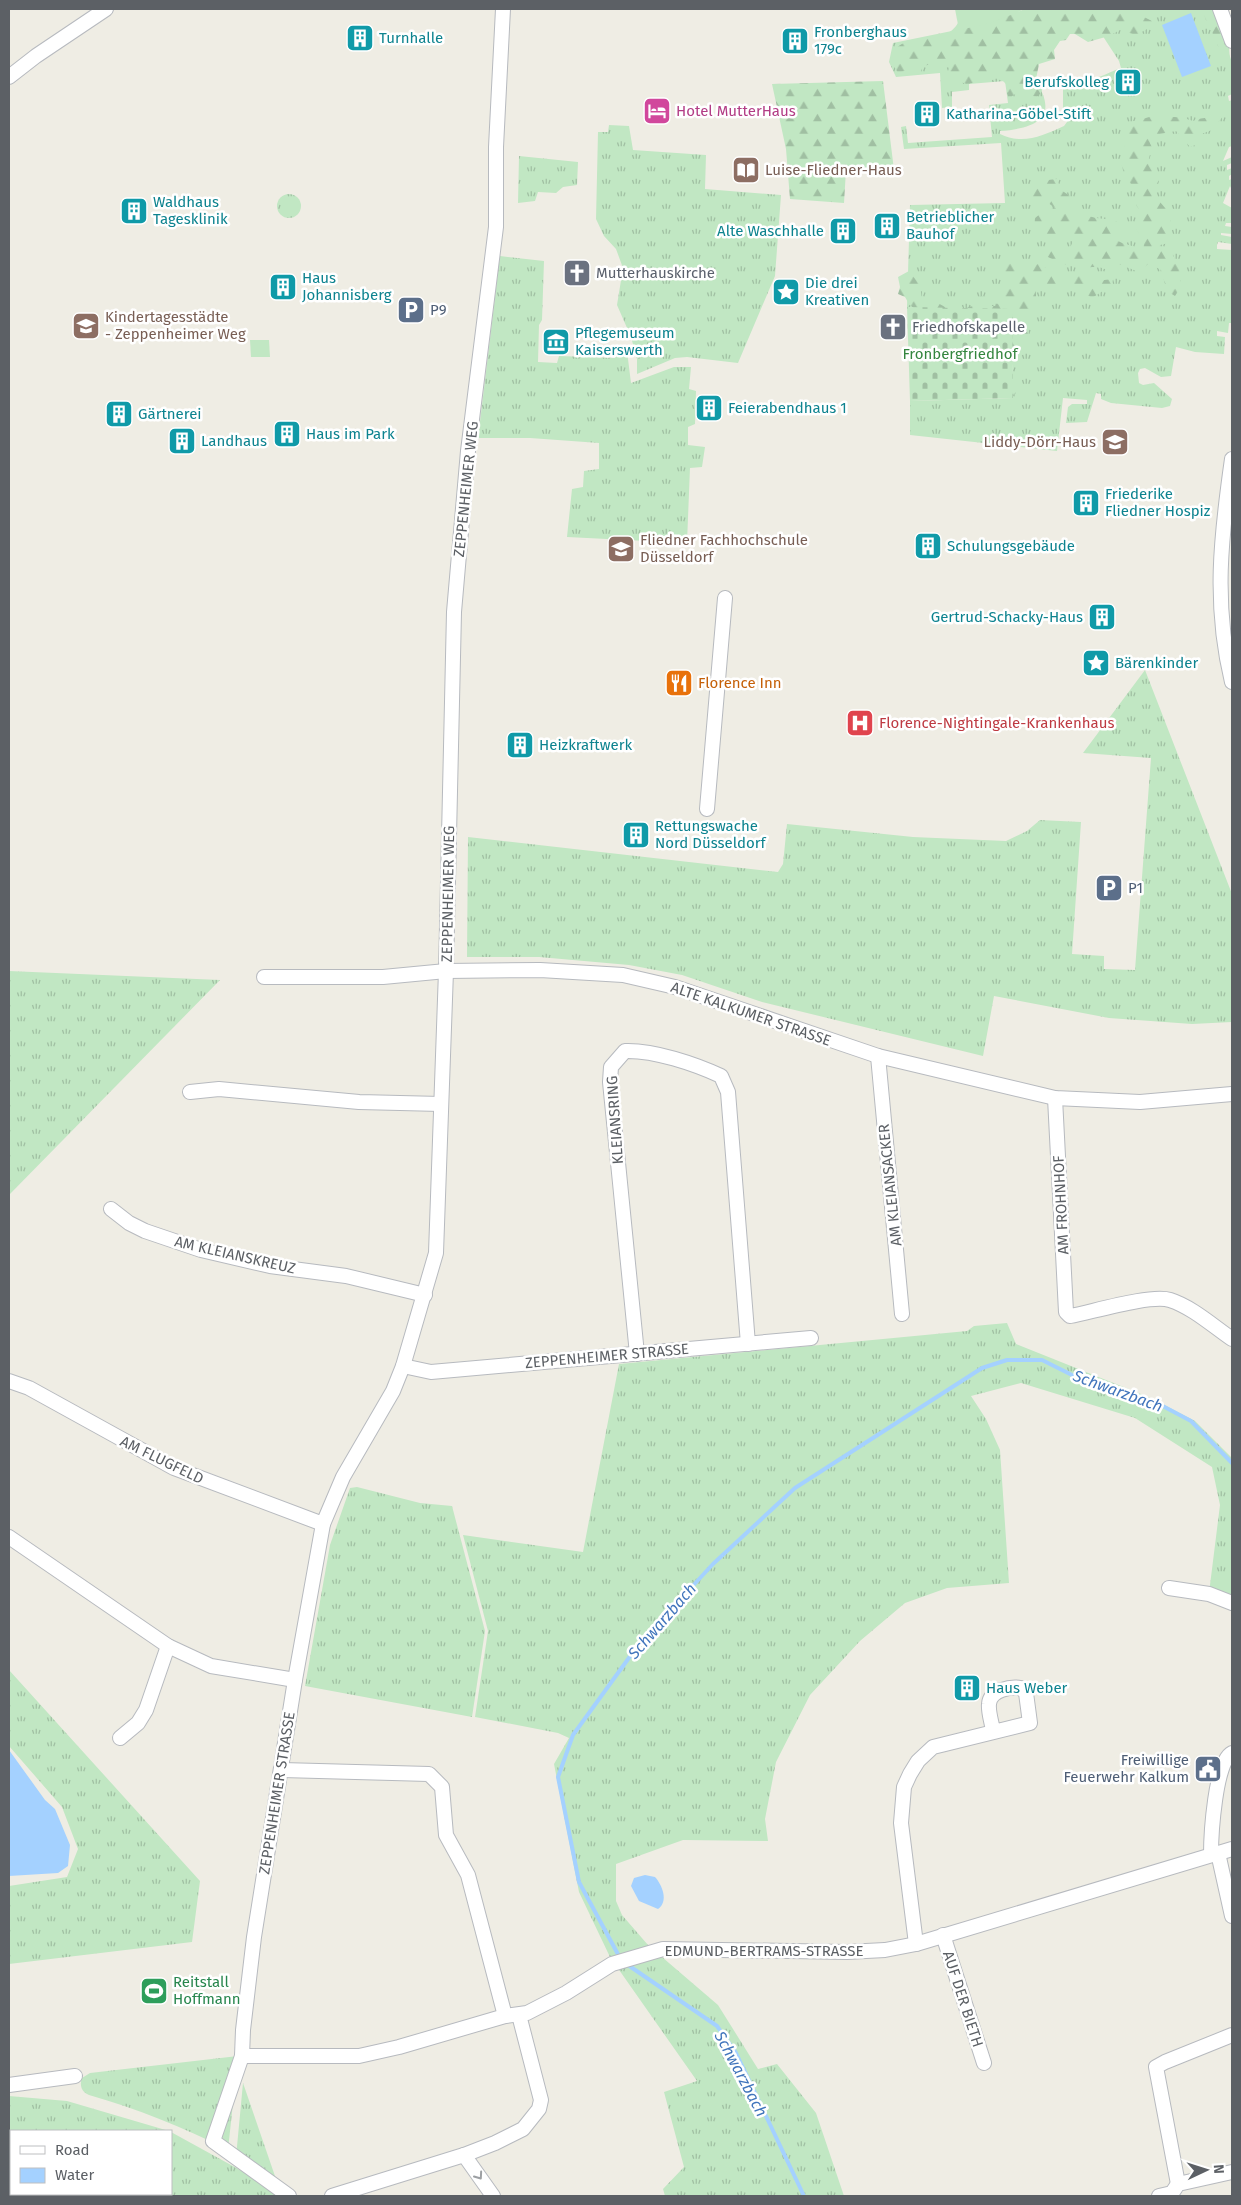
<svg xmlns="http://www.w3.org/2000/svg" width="1241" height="2205" viewBox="0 0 1241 2205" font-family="'Fira Sans',sans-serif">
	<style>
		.grass { fill: url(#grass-tufts) }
		.forest { fill: url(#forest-firs) }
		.cemetery { fill: url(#cemetery-stones) }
		.pitch { fill: #c1e7c3 }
		.water { fill: #a4d1ff }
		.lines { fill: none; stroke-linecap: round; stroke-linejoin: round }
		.stream { stroke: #a4d1ff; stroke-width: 4 }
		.minor-casing { stroke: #b7babf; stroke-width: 16 }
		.minor { stroke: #fff; stroke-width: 14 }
		.oneway { stroke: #9da0a3 }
		.labels { text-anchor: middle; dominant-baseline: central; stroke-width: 5; stroke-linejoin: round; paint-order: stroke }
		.culture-label { font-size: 15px; fill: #0d838f; stroke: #fff; text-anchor: start }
		.hotel-label { font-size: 15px; fill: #b23c85; stroke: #fff; text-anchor: start }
		.education-label { font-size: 15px; fill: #785e54; stroke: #fff; text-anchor: start }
		.worship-label { font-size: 15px; fill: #5b616d; stroke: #fff; text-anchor: start }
		.service-label { font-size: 15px; fill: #4e5e75; stroke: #fff; text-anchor: start }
		.park-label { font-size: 15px; fill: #33853e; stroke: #fff }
		.street-label { font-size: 15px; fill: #5c6065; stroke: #fff }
		.food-label { font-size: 15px; fill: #c56008; stroke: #fff; text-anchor: start }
		.health-label { font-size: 15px; fill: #be3a42; stroke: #fff; text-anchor: start }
		.leisure-label { font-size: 15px; fill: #27864d; stroke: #fff; text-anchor: start }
		.water-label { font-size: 16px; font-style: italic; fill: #4175bc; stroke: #fff }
	</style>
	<defs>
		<pattern id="grass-tufts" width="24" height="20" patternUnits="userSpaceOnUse" patternTransform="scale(1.25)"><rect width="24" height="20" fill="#c1e7c3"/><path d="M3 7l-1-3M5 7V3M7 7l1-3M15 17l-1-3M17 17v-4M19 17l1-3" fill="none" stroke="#a0bfa2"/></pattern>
		<pattern id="forest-firs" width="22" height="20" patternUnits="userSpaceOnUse" patternTransform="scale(1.25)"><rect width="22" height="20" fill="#c1e7c3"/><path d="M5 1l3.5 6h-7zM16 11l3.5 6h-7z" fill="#a0bfa2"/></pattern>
		<pattern id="cemetery-stones" width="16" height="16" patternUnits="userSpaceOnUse" patternTransform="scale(1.25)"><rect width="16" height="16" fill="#c1e7c3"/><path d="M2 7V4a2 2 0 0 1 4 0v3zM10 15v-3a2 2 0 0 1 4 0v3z" fill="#a0bfa2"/></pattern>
	</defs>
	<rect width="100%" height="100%" fill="#efede4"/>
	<g class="grass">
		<path d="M1025 9H1061L1003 39C1031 74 1084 125 1000 131V134C1023 145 1042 136 1064 126L1067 122 1063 110V75C1084 88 1099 76 1121 68L1119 61 1093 21 1121 9H1212L1232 62V94L1228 96 1229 101 1232 100V146L1229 147 1223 161 1232 157V163L1227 165V170L1232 168V174L1229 176V180L1232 179V190L1230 186 1223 203 1232 208V223H1226L1225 226 1232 227V234L1221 233V235L1232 237V244L1218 242 1217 245V249L1232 250V323H1229L1228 333 1217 331V336L1225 337 1224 354 1195 352 1176 347 1171 376 1161 377 1145 368 1140 369 1138 373 1139 383 1143 385 1154 383 1172 399 1170 406 1162 408 1111 403 1101 399V394L1096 393 1087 422 1066 423 1068 407 1072 404H1087V400L1063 398 1057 451 910 435V401L1013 398 1011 309 907 307 910 205 1005 203 1001 143 904 149 901 127 906 126 908 143 992 137 989 105 1008 103 1005 81 969 84V90L952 92V107L942 108 940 73 896 77 889 62 893 43 991 23Z"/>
		<path d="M609 125 629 126 633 150 706 155 705 189 781 195 775 276 738 363 687 357 675 358 637 374V359L631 337 617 305 623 268 616 249 604 236 596 219 598 132H608Z"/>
		<path d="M519 156 578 162 577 185 563 187 556 193 538 192 535 201 518 203Z"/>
		<circle cx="289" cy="206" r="12"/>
		<path d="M500 256 544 261 542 320 539 325 538 362 557 363 559 356 615 358 617 351H627L631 383 674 367H691L689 389 696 391 695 424 688 427V445L705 447 702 467 690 468 687 543 567 537 572 489 583 487 584 471 599 469V443L530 438H478Z"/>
		<path d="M1145 670 1232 894V1022L1192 1024 1109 1018 994 996 983 1056 762 1002 682 975 629 965 539 957H467L468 837 778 872 783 864 787 824 913 837 1006 841 1027 831 1040 820 1081 822 1072 954 1104 956V969L1135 970 1151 758 1083 753Z"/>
		<path d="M9 971 220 980 9 1195Z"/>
		<path d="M1007 1323 1016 1344 1151 1398 1195 1421 1232 1458V1609L1219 1603 1208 1601 1220 1505 1212 1467 1135 1418 1021 1383 971 1396 986 1419 1000 1450 1009 1583 947 1588 905 1603 860 1641 810 1695 776 1762 765 1819 768 1841 683 1840 616 1864V1901L622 1915 648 1945 718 2005 758 2069 777 2064 816 2113 844 2196H665L663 2189 684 2167 664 2092 697 2081 610 1957 579 1892 554 1764 569 1738 558 1733 475 1717 488 1631 463 1535 583 1552 619 1364 967 1331 974 1326Z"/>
		<path d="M357 1487 420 1503 452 1506 485 1631 472 1717 305 1686 330 1545 350 1488Z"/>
		<path d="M9 1670 200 1881 192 1942 9 1964V1886L67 1877 78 1849 62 1807 9 1746Z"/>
		<path d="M238 2056 228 2150C183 2127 138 2109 89 2095 82 2092 79 2086 82 2078L90 2073Z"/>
		<path d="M243 2083 277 2182 236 2157Z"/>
		<path d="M9 2096 67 2101 169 2131H11V2194H171V2132L269 2186 280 2196H10Z"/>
	</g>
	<g class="forest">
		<path d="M1036 9H1148L1142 16 1154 22 1149 28 1136 35 1120 30 1109 36 1088 42 1075 34H1070L1066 40 1060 41 1054 50 1055 59 1039 64 1036 79 1044 84 1041 93 1037 97 1017 93 1009 98 1006 84 1000 78 1001 69 998 67 989 80 967 84 950 79 947 74 950 65 932 64 923 66 920 74 908 70 898 73 891 61C897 25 944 52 959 21L1017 11 1028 13Z"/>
		<path d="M1205 9H1214L1215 19 1220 22 1222 30 1221 36 1225 45 1229 47 1230 60 1225 59C1218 46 1212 37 1210 22L1206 20 1203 12Z"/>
		<path d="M883 81 894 170H846L844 203 790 199 786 149 772 84Z"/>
		<path d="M1154 115C1170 118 1178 115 1193 121 1204 116 1213 119 1224 115L1212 130 1201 134 1198 144 1190 147 1176 131 1154 135 1150 143 1152 147 1148 162 1153 167 1159 181 1156 191 1159 201 1168 211 1172 225 1169 243 1160 245 1159 248 1171 252C1179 265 1186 282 1175 296L1167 291 1161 270 1149 263 1139 272 1119 264 1107 270C1098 266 1094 267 1084 268 1072 268 1056 261 1046 256L1044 252C1052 246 1061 246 1069 250L1074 239 1066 238 1063 234 1046 240C1035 235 1034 230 1035 218L1044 211 1055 208 1047 202 1036 203 1030 197 1031 189 1042 186 1048 180 1057 179 1061 190 1070 196 1066 209 1076 216C1084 214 1088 216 1096 218 1109 220 1122 217 1124 235L1115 239C1124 246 1136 244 1143 253L1144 243 1136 228 1142 214 1136 205 1138 194 1124 174 1121 162 1126 141 1136 137 1126 134 1123 128C1130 119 1144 120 1154 115Z"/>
		<path d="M1010 261 1024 269 1038 264 1051 270 1055 275C1067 273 1088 271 1096 281L1113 279 1112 285 1092 298C1082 290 1073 292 1062 286L1052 291 1036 288V305L1026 321C1036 351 1017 347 1011 369L1018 382 1014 396 1008 395 909 304 905 297 898 294 900 287 898 277 909 271 920 285 922 300 934 301 947 308 957 297H961V306L964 309 972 306 980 296 986 297 988 306H995L1004 298 1002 291 1005 285V262Z"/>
	</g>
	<path class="cemetery" d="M907 307 1012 309 1013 398 910 401Z"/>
	<g class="pitch">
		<path d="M955 9H1025L991 23 959 30Z"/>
		<path d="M250 340H269L270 357H251Z"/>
	</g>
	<g class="water">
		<path d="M1191 13 1211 66 1182 77 1162 25Z"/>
		<path d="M9 1750 45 1800 55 1809 70 1845 68 1866 58 1873 9 1876Z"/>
		<path d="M645 1875 655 1877C662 1885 669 1901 658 1909L639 1901 631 1886 634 1878Z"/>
	</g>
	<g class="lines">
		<g class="stream">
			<path d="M620 1958 579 1882 558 1777 573 1735 639 1644 713 1564 795 1488 982 1368 1007 1360H1042L1092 1385 1157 1403 1191 1421 1232 1463"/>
			<path d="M625 1963 717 2026 736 2053 804 2196"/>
		</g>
		<g class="minor-casing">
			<g id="minor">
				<path d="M1220 9 1232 41"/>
				<path d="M9 77 36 56 106 9"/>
				<path d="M1232 459C1221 536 1213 604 1232 682"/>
				<path d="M707 809 725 598"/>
				<path d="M264 977H383L446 971 540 970 623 975 675 987 878 1056 1055 1098 1140 1102 1232 1094"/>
				<path d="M878 1056 902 1314"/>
				<path d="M190 1092 219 1089 359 1102 441 1104"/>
				<path d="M1055 1098 1066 1312 1070 1316C1092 1312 1151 1294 1170 1300 1192 1307 1213 1326 1232 1339"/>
				<path d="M111 1209 129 1223 145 1231 201 1250 270 1266 346 1276 425 1295"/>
				<path d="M637 1354 610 1082 611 1067 625 1051C654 1050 695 1064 721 1076L728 1092 748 1344"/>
				<path d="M403 1366 431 1372 811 1338"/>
				<path d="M9 1381 29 1388 174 1468 323 1524"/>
				<path d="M9 1537 168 1646 211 1666 295 1680"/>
				<path d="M1169 1588 1209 1594 1232 1603"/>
				<path d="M120 1738 138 1723 146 1710 168 1646"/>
				<path d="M282 1770 429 1774 442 1787 446 1835 468 1875 505 2016"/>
				<path d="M1218 1853 1232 1916"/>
				<path d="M1211 1855C1211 1836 1215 1761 1232 1753"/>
				<path d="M943 1935 984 2063"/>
				<path d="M916 1944 901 1823 904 1787 910 1774 918 1761 933 1747 1030 1723 1026 1693 1021 1688C1011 1686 990 1690 989 1704 988 1712 992 1723 993 1731"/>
				<path d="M242 2056H359L399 2047 505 2016 527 2013 566 1993 612 1964 663 1949 847 1952 885 1950 916 1944 1232 1849"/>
				<path d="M9 2085 75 2076"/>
				<path d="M464 2155 493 2196"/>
				<path d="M1178 2184 1156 2067 1165 2062 1232 2035"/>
				<path d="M289 2196 213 2141 242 2056 243 2030 254 1937 295 1680 323 1524 343 1477 393 1391 403 1366 436 1253 446 971 454 612 468 451 496 227V147L503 9"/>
				<path d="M332 2196 464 2155 495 2143 523 2129 539 2109 541 2100 519 2015"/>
				<path d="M1159 2196 1172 2193 1178 2184 1232 2172"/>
			</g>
		</g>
		<use href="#minor" class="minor"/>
	</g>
	<defs><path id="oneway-chevron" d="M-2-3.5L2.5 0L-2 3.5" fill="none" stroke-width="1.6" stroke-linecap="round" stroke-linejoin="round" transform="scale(1.25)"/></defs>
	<use class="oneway" href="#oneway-chevron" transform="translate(479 2176) rotate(55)"/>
	<defs>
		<g id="building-square" transform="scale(1.4375)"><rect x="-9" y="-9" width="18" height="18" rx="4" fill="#0f9aa8" stroke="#fff"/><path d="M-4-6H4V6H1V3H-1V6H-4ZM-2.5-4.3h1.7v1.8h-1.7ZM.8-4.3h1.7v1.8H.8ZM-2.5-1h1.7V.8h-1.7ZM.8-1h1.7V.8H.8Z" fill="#fff"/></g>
		<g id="hotel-square" transform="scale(1.4375)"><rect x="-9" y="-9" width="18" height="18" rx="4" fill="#d1479c" stroke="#fff"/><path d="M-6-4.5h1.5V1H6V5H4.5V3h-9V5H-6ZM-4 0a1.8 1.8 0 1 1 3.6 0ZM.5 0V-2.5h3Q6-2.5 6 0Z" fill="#fff"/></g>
		<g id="library-square" transform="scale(1.4375)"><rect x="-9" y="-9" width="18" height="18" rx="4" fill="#8d6e63" stroke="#fff"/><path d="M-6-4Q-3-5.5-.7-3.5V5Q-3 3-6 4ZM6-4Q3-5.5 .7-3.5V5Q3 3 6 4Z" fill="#fff"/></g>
		<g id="church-square" transform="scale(1.4375)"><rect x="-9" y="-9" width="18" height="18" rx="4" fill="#6b7280" stroke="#fff"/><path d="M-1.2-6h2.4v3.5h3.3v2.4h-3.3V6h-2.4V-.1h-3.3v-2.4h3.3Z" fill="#fff"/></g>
		<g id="sight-square" transform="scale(1.4375)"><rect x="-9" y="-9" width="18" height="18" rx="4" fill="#0f9aa8" stroke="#fff"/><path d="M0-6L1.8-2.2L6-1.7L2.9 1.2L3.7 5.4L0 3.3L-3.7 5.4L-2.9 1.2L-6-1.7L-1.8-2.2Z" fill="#fff"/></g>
		<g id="parking-square" transform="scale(1.4375)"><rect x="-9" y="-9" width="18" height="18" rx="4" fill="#5c6f8a" stroke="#fff"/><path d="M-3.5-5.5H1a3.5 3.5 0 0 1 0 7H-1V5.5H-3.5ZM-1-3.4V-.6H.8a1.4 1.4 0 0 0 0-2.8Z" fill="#fff"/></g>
		<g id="school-square" transform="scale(1.4375)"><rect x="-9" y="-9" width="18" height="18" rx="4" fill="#8d6e63" stroke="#fff"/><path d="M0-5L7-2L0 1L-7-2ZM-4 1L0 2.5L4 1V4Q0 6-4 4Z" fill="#fff"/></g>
		<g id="museum-square" transform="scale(1.4375)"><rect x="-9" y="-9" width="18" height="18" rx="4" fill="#0f9aa8" stroke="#fff"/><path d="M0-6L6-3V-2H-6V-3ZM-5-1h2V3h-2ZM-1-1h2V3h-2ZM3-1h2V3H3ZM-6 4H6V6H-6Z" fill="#fff"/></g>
		<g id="university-square" transform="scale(1.4375)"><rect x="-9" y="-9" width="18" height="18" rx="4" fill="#8d6e63" stroke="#fff"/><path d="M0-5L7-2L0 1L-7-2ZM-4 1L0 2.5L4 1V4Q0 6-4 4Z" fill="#fff"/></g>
		<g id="restaurant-square" transform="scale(1.4375)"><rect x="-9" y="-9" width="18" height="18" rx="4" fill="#e8710a" stroke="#fff"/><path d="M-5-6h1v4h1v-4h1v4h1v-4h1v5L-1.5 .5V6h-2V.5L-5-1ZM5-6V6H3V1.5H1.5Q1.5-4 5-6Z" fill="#fff"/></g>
		<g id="hospital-square" transform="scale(1.4375)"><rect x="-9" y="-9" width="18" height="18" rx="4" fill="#e0444e" stroke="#fff"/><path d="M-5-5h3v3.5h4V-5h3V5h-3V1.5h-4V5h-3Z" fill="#fff"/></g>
		<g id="civic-square" transform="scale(1.4375)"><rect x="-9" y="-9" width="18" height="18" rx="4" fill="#5c6f8a" stroke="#fff"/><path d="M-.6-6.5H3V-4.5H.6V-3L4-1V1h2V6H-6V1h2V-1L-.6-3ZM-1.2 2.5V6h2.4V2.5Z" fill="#fff"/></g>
		<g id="stadium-square" transform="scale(1.4375)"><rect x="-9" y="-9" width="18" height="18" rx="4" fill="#2e9e5b" stroke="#fff"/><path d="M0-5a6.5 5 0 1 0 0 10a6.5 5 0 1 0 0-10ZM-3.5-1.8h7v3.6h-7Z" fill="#fff"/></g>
	</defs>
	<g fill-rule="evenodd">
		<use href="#building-square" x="360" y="38"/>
		<use href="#building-square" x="795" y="41"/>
		<use href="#building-square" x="1128" y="82"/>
		<use href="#hotel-square" x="657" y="111"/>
		<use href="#building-square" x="927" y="114"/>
		<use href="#library-square" x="746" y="170"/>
		<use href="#building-square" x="134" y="211"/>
		<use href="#building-square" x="887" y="226"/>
		<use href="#building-square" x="843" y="231"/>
		<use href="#church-square" x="577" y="273"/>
		<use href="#building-square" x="283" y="287"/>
		<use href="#sight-square" x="786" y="292"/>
		<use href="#parking-square" x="411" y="310"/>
		<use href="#school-square" x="86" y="326"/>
		<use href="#church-square" x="893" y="327"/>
		<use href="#museum-square" x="556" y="342"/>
		<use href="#building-square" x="709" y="408"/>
		<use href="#building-square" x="119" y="414"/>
		<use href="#building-square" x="287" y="434"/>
		<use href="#building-square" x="182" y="441"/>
		<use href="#school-square" x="1115" y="442"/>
		<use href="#building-square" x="1086" y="503"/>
		<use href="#building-square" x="928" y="546"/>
		<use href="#university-square" x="621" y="549"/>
		<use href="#building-square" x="1102" y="617"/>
		<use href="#sight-square" x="1096" y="663"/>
		<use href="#restaurant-square" x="679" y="683"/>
		<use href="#hospital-square" x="860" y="723"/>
		<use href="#building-square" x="520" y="745"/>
		<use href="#building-square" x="636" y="835"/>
		<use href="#parking-square" x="1109" y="888"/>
		<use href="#building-square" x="967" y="1688"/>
		<use href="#civic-square" x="1208" y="1769"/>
		<use href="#stadium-square" x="154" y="1991"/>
	</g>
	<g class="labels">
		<g class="culture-label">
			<text x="814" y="32">Fronberghaus<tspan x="814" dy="17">179c</tspan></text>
			<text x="379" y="38">Turnhalle</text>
			<text x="1109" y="82" text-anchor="end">Berufskolleg</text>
			<text x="946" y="114">Katharina-Göbel-Stift</text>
			<text x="153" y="202">Waldhaus<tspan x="153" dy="17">Tagesklinik</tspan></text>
			<text x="906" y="217">Betrieblicher<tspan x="906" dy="17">Bauhof</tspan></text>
			<text x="824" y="231" text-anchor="end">Alte Waschhalle</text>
			<text x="302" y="278">Haus<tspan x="302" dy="17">Johannisberg</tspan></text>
			<text x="805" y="283">Die drei<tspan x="805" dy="17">Kreativen</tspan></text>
			<text x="575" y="333">Pflegemuseum<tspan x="575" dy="17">Kaiserswerth</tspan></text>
			<text x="728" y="408">Feierabendhaus 1</text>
			<text x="138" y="414">Gärtnerei</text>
			<text x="306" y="434">Haus im Park</text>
			<text x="201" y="441">Landhaus</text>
			<text x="1105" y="494">Friederike<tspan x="1105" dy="17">Fliedner Hospiz</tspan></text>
			<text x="947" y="546">Schulungsgebäude</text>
			<text x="1083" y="617" text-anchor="end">Gertrud-Schacky-Haus</text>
			<text x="1115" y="663">Bärenkinder</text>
			<text x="539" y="745">Heizkraftwerk</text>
			<text x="655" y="826">Rettungswache<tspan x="655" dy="17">Nord Düsseldorf</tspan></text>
			<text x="986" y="1688">Haus Weber</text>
		</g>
		<g class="hotel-label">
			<text x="676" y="111">Hotel MutterHaus</text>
		</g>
		<g class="education-label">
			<text x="765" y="170">Luise-Fliedner-Haus</text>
			<text x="105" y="317">Kindertagesstädte<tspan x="105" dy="17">- Zeppenheimer Weg</tspan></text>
			<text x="1096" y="442" text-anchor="end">Liddy-Dörr-Haus</text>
			<text x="640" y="540">Fliedner Fachhochschule<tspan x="640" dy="17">Düsseldorf</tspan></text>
		</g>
		<g class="worship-label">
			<text x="596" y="273">Mutterhauskirche</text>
			<text x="912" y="327">Friedhofskapelle</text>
		</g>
		<g class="service-label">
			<text x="430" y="310">P9</text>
			<text x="1128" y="888">P1</text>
			<text x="1189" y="1760" text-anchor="end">Freiwillige<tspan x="1189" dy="17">Feuerwehr Kalkum</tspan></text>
		</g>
		<g class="park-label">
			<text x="960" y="354">Fronbergfriedhof</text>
		</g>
		<g class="street-label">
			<text transform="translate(466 489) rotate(-84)">ZEPPENHEIMER WEG</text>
			<text transform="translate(448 894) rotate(-89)">ZEPPENHEIMER WEG</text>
			<text transform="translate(751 1014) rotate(19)">ALTE KALKUMER STRASSE</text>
			<text transform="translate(615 1120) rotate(-94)">KLEIANSRING</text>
			<text transform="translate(890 1185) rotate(-96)">AM KLEIANSACKER</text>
			<text transform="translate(1061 1205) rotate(-93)">AM FROHNHOF</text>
			<text transform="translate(235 1255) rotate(13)">AM KLEIANSKREUZ</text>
			<text transform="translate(607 1356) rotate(-5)">ZEPPENHEIMER STRASSE</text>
			<text transform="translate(162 1460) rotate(26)">AM FLUGFELD</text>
			<text transform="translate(277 1793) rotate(-81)">ZEPPENHEIMER STRASSE</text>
			<text x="764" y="1951">EDMUND-BERTRAMS-STRASSE</text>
			<text transform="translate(963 1999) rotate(72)">AUF DER BIETH</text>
		</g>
		<g class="food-label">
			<text x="698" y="683">Florence Inn</text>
		</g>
		<g class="health-label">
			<text x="879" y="723">Florence-Nightingale-Krankenhaus</text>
		</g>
		<g class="leisure-label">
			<text x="173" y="1982">Reitstall<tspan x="173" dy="17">Hoffmann</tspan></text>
		</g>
		<g class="water-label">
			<text transform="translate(1118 1391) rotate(20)">Schwarzbach</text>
			<text transform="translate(662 1621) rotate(-49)">Schwarzbach</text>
			<text transform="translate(741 2074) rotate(62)">Schwarzbach</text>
		</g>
	</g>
	<rect width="1241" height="2205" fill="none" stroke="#5c6065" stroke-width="20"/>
	<rect x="10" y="2130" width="162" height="65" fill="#ffffff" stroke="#bebfc1"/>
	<rect x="20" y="2146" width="25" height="8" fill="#ffffff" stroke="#bebfc1"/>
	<text x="55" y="2155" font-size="15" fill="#5c6065">Road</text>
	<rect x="20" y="2168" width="25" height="15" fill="#a4d1ff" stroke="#bebfc1"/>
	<text x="55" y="2180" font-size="15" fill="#5c6065">Water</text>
	<g transform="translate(1206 2170) rotate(86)" stroke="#ffffff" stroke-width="4" paint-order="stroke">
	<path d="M0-4L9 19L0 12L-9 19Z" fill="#5c6065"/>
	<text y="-8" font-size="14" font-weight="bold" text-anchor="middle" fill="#5c6065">N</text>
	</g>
</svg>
